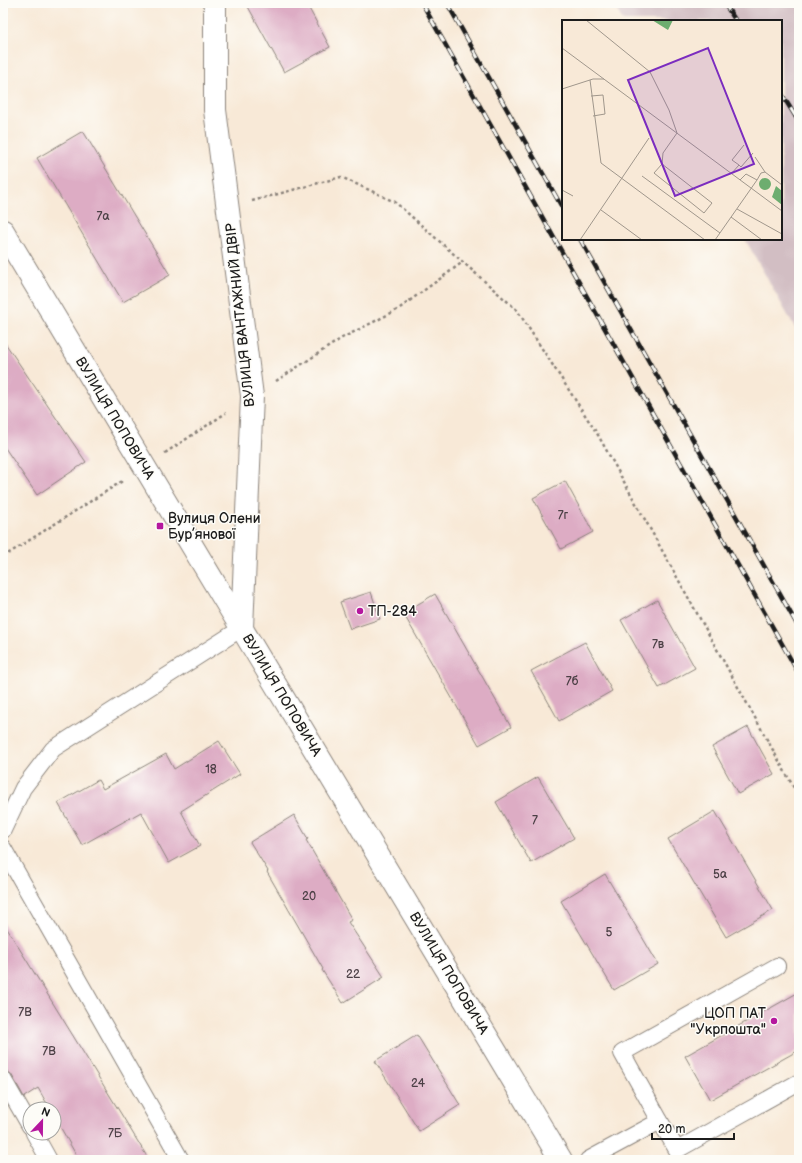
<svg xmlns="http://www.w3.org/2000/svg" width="802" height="1163" viewBox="0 0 802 1163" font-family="'Balsamiq Sans',sans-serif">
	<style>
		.industrial { fill: #d2bec3 }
		.building { fill: #ddacc4 }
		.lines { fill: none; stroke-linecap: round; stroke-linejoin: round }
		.lane-casing { stroke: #8a827a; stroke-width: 18 }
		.street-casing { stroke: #8a827a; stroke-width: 24 }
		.path { stroke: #8a827a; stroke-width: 2.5; stroke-dasharray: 3 3; stroke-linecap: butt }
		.lane { stroke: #fff; stroke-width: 16 }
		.street { stroke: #fff; stroke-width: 22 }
		.rail-casing { stroke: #1c1c1c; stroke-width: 4.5 }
		.rail { stroke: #fdfcf7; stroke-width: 3; stroke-dasharray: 9; stroke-linecap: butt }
		.poi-dot { fill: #b5179e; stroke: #fdfcf7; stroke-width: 1.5 }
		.labels { text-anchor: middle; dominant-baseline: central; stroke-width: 3; stroke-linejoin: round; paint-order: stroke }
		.number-label { font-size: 12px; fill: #4c4046 }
		.street-label { font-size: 14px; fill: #1c1c1c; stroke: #fdfcf7 }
		.poi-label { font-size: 14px; fill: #1c1c1c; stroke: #fdfcf7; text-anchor: start }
		.inset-road { fill: none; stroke: #a0978c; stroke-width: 1 }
		.view { fill: #7b2cbf; fill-opacity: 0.15; stroke: #7b2cbf; stroke-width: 2 }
		.inset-edge { fill: none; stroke: #1c1c1c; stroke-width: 2 }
	</style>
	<rect width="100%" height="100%" fill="#fdfcf7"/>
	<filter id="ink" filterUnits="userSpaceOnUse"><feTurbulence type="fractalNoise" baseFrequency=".025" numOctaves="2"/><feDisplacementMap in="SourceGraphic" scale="8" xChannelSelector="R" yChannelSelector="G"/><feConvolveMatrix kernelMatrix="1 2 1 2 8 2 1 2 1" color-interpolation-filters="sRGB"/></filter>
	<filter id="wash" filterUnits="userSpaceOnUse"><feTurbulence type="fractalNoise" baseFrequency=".012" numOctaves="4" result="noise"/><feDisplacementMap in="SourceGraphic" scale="16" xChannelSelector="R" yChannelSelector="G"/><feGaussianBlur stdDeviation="0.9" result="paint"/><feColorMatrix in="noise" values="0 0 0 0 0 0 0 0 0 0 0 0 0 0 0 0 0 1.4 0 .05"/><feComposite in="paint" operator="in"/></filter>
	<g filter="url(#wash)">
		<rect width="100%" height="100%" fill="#f8e9d7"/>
		<path class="industrial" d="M613 3H799V335L745 239H781V21H623Z"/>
		<g id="blocks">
			<g class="building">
				<path d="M246 3H306L330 47 284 72Z"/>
				<path d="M83 131 170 275 123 302 37 158Z"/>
				<path d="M3 340 86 462 37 495 3 445Z"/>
				<path d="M565 481 593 532 561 549 533 498Z"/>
				<path d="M371 592 380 619 350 629 340 602Z"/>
				<path d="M435 594 511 727 479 745 403 613Z"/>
				<path d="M657 600 695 668 659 688 621 620Z"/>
				<path d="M585 642 612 691 559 721 531 671Z"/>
				<path d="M748 727 774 774 738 794 712 747Z"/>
				<path d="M219 741 240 774 181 811 200 846 169 863 141 812 82 845 58 803 98 780 103 789 166 754 174 769Z"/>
				<path d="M538 777 574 838 531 863 496 802Z"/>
				<path d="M715 811 773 910 726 937 668 839Z"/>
				<path d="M294 815 308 839 306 840 352 920 348 922 384 977 343 1003 322 970 323 969 267 872 268 871 250 842Z"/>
				<path d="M605 874 658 964 614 990 561 901Z"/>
				<path d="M3 922 123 1117 149 1160H79L54 1116V1109H50L38 1088 24 1097 11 1074 7 1071 3 1070Z"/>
				<path d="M799 992V1050L710 1100 685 1056Z"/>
				<path d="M417 1035 460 1105 419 1131 375 1061Z"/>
			</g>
		</g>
	</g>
	<g filter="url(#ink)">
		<use href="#blocks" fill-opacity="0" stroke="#8a827a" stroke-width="1"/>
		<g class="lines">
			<g class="lane-casing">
				<g id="lane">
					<path d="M3 830 23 788 53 749 242 628"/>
					<path d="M3 848 181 1160"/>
					<path d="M3 1079 30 1126"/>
					<path d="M660 1121 677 1150 799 1082"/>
					<path d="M34 1133 49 1160"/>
					<path d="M588 1160 660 1121 622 1053 777 966"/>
				</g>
			</g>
			<g class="street-casing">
				<g id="street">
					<path d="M214 3 215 5V110L252 396 242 628"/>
					<path d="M3 231 561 1160"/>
				</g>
			</g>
			<g class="path">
				<path d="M252 201 341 177 395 202 517 310 598 435 799 797"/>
				<path d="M276 381 342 338 397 310 463 262"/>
				<path d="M165 453 226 413"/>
				<path d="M3 557 124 480"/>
			</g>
			<use href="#lane" class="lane"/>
			<use href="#street" class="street"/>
			<g class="rail-casing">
				<g id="rail">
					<path d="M422 3 799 674"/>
					<path d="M447 3 563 209"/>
					<path d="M724 3 736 21"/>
					<path d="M781 93 799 122"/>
					<path d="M580 239 799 628"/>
				</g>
			</g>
			<use href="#rail" class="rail"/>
		</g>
	</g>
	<g class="poi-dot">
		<rect x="156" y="522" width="8" height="8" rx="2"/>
		<circle cx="360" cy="611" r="4"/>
		<circle cx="774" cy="1021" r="4"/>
	</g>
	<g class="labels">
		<g class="number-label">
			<text x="103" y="216">7а</text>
			<text x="563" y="515">7г</text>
			<text x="658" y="644">7в</text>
			<text x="572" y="681">7б</text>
			<text x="211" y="769">18</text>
			<text x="535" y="820">7</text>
			<text x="720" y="874">5а</text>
			<text x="309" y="896">20</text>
			<text x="609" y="932">5</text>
			<text x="353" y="974">22</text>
			<text x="25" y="1012">7В</text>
			<text x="49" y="1051">7В</text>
			<text x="418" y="1083">24</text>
			<text x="115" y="1133">7Б</text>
		</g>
		<g class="street-label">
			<text transform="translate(240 315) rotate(-96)">ВУЛИЦЯ ВАНТАЖНИЙ ДВІР</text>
			<text transform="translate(115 418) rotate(59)">ВУЛИЦЯ ПОПОВИЧА</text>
			<text transform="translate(282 695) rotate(59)">ВУЛИЦЯ ПОПОВИЧА</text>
			<text transform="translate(449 973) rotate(59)">ВУЛИЦЯ ПОПОВИЧА</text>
		</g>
		<g class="poi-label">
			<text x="168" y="518">Вулиця Олени<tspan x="168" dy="16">Бур’янової</tspan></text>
			<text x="368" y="611">ТП-284</text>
			<text x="766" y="1013" text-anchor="end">ЦОП ПАТ<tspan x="766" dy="16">"Укрпошта"</tspan></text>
		</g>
	</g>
	<g transform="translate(562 20)">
		<rect width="220" height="220" fill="#f8e9d7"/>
		<path d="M90 0H111L106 10ZM197 164a6 6 0 1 1 12 0a6 6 0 1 1-12 0ZM214 166 220 171V185L210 177Z" fill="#6dad6f"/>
		<path class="inset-road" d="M24 0 88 52 107 90 115 113 101 133 100 144 92 153 142 193 150 183 100 144M0 28 220 191M28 60 39 143 143 220M0 69 31 59H42M29 76 41 75 43 94 31 96M193 137 203 152M177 145 179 147 191 133M169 154 177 145 170 140 182 125M80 156 158 213M195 160 199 153 203 152 220 165M0 170 11 176M175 189 220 214M39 190 80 220M169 197 200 220M18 220 87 118M153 220 195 160 184 154 178 160"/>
		<path class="view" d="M146 28 192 144 113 176 66 60Z"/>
		<rect width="220" height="220" class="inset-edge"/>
	</g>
	<rect width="802" height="1163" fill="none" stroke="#fdfcf7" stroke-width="16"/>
	<g transform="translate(42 1121) rotate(22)"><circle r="19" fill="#fdfcf7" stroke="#a3a29f"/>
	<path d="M0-3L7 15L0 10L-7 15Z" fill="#b5179e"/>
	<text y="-6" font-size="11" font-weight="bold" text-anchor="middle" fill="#1c1c1c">N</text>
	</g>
	<path d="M652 1133v6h82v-6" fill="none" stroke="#1c1c1c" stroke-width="2"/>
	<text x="658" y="1133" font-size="12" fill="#1c1c1c" stroke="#fdfcf7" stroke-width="3" paint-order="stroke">20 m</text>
</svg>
